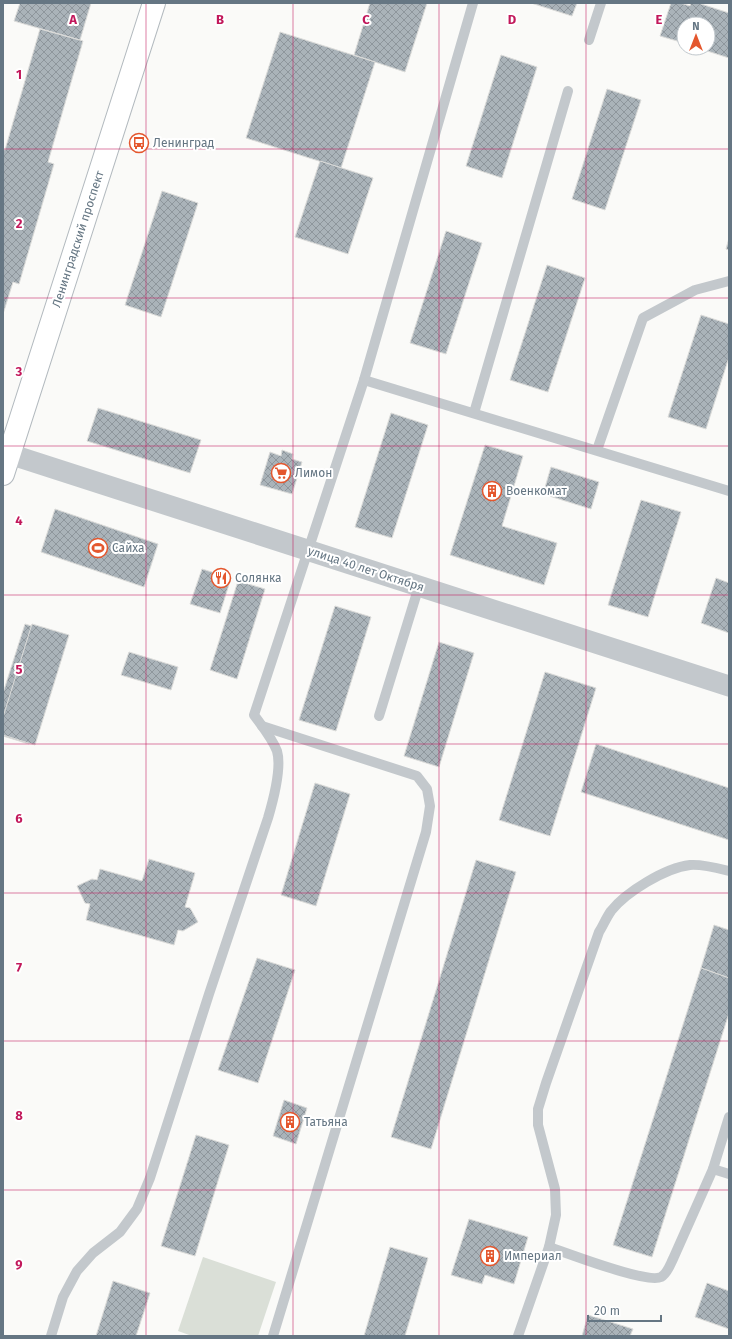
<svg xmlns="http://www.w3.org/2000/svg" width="732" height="1339" viewBox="0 0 732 1339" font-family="'Fira Sans',sans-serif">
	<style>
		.green { fill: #dadfd7 }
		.building { fill: url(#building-cross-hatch); stroke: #dcdcda }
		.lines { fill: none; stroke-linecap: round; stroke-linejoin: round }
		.secondary-casing { stroke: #b3babf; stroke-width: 24 }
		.lane { stroke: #c3c8cc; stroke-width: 10 }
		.street { stroke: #c3c8cc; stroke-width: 21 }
		.secondary { stroke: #fff; stroke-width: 22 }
		.grid { fill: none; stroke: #c2185b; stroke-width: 1; stroke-opacity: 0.55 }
		.labels { text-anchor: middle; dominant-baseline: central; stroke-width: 4; stroke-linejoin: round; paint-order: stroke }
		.poi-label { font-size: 12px; fill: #657683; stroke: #fff; text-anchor: start }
		.street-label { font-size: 12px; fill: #657683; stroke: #fff }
		.grid-label { font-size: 13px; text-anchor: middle; font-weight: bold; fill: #c2185b; stroke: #fff; stroke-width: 4; stroke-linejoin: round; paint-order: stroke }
	</style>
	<defs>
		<pattern id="building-cross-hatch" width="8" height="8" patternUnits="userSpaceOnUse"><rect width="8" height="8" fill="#aab3b9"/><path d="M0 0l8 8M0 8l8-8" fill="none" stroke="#8e969c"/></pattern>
	</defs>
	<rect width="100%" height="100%" fill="#fafaf8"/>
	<path class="green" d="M203 1257 276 1282 258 1336H192L178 1331Z"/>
	<g class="building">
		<path d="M20 3H91L80 40 14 21Z"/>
		<path d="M370 3H427L405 72 354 55Z"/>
		<path d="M531 3H577L572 16Z"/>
		<path d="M671 3H680L690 6 691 3H698L729 13V58L698 48H708V24H684V43L660 36Z"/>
		<path d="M40 29 83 41 48 162 54 164 19 284 13 282 3 314V149L5 150Z"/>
		<path d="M280 32 375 62 341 168 246 138Z"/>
		<path d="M501 55 537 67 502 178 466 166Z"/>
		<path d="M607 89 641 100 605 210 572 199Z"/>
		<path d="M320 161 373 178 348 254 295 237Z"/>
		<path d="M162 191 198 203 161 317 125 305Z"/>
		<path d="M446 231 482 243 446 354 410 343Z"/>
		<path d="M729 238V250L726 249Z"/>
		<path d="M547 265 585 278 548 392 510 380Z"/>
		<path d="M701 315 729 324V357L706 429 668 417Z"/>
		<path d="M98 408 201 440 190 473 87 441Z"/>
		<path d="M391 413 428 425 392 538 355 527Z"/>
		<path d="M485 445 523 456 502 526 557 543 544 585 450 555Z"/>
		<path d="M282 450 293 454 292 459 302 462 292 494 260 485 270 452 281 456Z"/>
		<path d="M551 467 599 482 591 509 543 494Z"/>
		<path d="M641 500 681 512 648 617 608 605Z"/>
		<path d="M55 509 158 544 144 587 41 552Z"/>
		<path d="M202 569 231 578 220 613 190 604Z"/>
		<path d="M716 578 729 583V633L701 623Z"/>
		<path d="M238 581 265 589 237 679 210 670Z"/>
		<path d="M335 606 371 617 336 731 299 720Z"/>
		<path d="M25 624 64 636 29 744 3 736V693Z"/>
		<path d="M32 624 69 635 35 745 3 735V717Z"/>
		<path d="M439 642 474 653 439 767 404 756Z"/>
		<path d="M129 652 178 667 171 690 121 675Z"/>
		<path d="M545 672 596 688 550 836 499 820Z"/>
		<path d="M596 744 729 788V840L581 792Z"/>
		<path d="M315 783 350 794 316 906 281 895Z"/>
		<path d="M149 859 195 873 185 907 190 908 198 922 183 931 178 930 174 945 86 920 90 904 85 903 77 886 92 879 97 880 100 869 142 881Z"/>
		<path d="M476 860 516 872 431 1149 391 1137Z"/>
		<path d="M714 925 729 930V978L701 968Z"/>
		<path d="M257 958 295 970 258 1083 218 1070Z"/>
		<path d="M701 968 729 978V1013L652 1257 613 1245Z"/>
		<path d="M284 1100 307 1108 296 1144 273 1136Z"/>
		<path d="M196 1135 229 1145 195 1256 161 1246Z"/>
		<path d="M469 1219 528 1237 514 1284 485 1275 482 1284 451 1275Z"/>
		<path d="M390 1247 428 1258 405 1336H364Z"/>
		<path d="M113 1281 150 1293 136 1336H96Z"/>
		<path d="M707 1283 729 1291V1329L695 1317Z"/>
		<path d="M588 1315 633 1329 630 1336H582Z"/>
	</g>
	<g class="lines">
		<g class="secondary-casing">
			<path id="secondary" d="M3 474 154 3"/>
		</g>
		<g class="lane">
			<path d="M589 40 601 3"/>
			<path d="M364 380 729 491"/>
			<path d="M474 413 568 91"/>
			<path d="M597 450 643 318 695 290 729 281"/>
			<path d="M379 716 419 586"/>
			<path d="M262 726 417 776 427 789 430 806 426 832 273 1336"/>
			<path d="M713 1169 729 1174"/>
			<path d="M549 1247 556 1215 555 1189 538 1125V1109L546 1083 599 932C603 926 606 918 611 911 626 892 665 868 690 865 702 864 717 868 729 871"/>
			<path d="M51 1336 63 1297 77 1271 93 1253 120 1232 137 1209 150 1178 209 994 268 818C273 801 282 768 277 751 272 738 262 726 254 715L364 380 473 3"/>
			<path d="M518 1336 549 1247C568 1253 646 1284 661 1277 667 1274 670 1265 673 1259L713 1169 729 1117"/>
		</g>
		<path class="street" d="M3 452 729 686"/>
		<use href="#secondary" class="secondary"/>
	</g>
	<path class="grid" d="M146 3V1336M293 3V1336M439 3V1336M586 3V1336M3 149H729M3 298H729M3 446H729M3 595H729M3 744H729M3 893H729M3 1041H729M3 1190H729"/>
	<defs>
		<g id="bus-ring" transform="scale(1)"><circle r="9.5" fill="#fff" stroke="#e4572e" stroke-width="1.5"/><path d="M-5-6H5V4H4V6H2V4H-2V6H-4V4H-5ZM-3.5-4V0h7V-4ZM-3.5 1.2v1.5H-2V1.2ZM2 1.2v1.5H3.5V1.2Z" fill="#e4572e"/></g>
		<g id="supermarket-ring" transform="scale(1)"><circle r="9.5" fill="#fff" stroke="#e4572e" stroke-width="1.5"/><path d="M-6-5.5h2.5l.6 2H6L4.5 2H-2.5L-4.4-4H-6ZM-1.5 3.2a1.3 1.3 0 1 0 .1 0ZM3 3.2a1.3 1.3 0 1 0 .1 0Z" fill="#e4572e"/></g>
		<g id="building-ring" transform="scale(1)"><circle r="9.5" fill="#fff" stroke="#e4572e" stroke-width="1.5"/><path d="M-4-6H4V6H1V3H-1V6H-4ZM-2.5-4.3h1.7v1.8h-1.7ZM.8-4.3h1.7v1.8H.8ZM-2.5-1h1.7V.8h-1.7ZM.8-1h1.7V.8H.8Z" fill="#e4572e"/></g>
		<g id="stadium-ring" transform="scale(1)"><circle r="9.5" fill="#fff" stroke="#e4572e" stroke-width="1.5"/><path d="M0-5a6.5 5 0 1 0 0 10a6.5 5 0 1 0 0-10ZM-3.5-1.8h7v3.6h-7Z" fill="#e4572e"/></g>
		<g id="restaurant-ring" transform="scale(1)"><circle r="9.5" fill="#fff" stroke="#e4572e" stroke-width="1.5"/><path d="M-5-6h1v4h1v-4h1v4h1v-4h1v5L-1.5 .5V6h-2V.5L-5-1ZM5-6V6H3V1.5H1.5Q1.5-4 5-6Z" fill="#e4572e"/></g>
	</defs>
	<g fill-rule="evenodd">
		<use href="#bus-ring" x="139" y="143"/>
		<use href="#supermarket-ring" x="281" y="473"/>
		<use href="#building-ring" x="492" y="491"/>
		<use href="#stadium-ring" x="98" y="548"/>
		<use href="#restaurant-ring" x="221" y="578"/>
		<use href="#building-ring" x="290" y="1122"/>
		<use href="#building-ring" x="490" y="1256"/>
	</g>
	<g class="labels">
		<g class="poi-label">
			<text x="153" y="143">Ленинград</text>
			<text x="295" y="473">Лимон</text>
			<text x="506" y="491">Военкомат</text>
			<text x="112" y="548">Сайха</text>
			<text x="235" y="578">Солянка</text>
			<text x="304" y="1122">Татьяна</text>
			<text x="504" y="1256">Империал</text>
		</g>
		<g class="street-label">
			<text transform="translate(78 239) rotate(-72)">Ленинградский проспект</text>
			<text transform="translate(366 569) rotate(18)">улица 40 лет Октября</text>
		</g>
	</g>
	<g class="grid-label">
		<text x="73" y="24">A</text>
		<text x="220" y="24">B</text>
		<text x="366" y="24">C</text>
		<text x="512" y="24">D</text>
		<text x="659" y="24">E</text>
		<text x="19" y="79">1</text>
		<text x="19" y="228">2</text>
		<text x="19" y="376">3</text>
		<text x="19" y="525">4</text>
		<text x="19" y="674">5</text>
		<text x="19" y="823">6</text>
		<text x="19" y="972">7</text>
		<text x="19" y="1120">8</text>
		<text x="19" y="1269">9</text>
	</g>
	<rect width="732" height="1339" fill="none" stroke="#657683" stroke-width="8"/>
	<g transform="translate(696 36)"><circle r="19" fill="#ffffff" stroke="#c1c8cd"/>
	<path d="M0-3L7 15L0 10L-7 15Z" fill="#e4572e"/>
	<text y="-6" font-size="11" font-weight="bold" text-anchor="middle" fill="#657683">N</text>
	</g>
	<path d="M588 1315v6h73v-6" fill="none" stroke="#657683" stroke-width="2"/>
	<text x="594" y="1315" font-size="12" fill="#657683" stroke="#ffffff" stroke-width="3" paint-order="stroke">20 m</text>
</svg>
